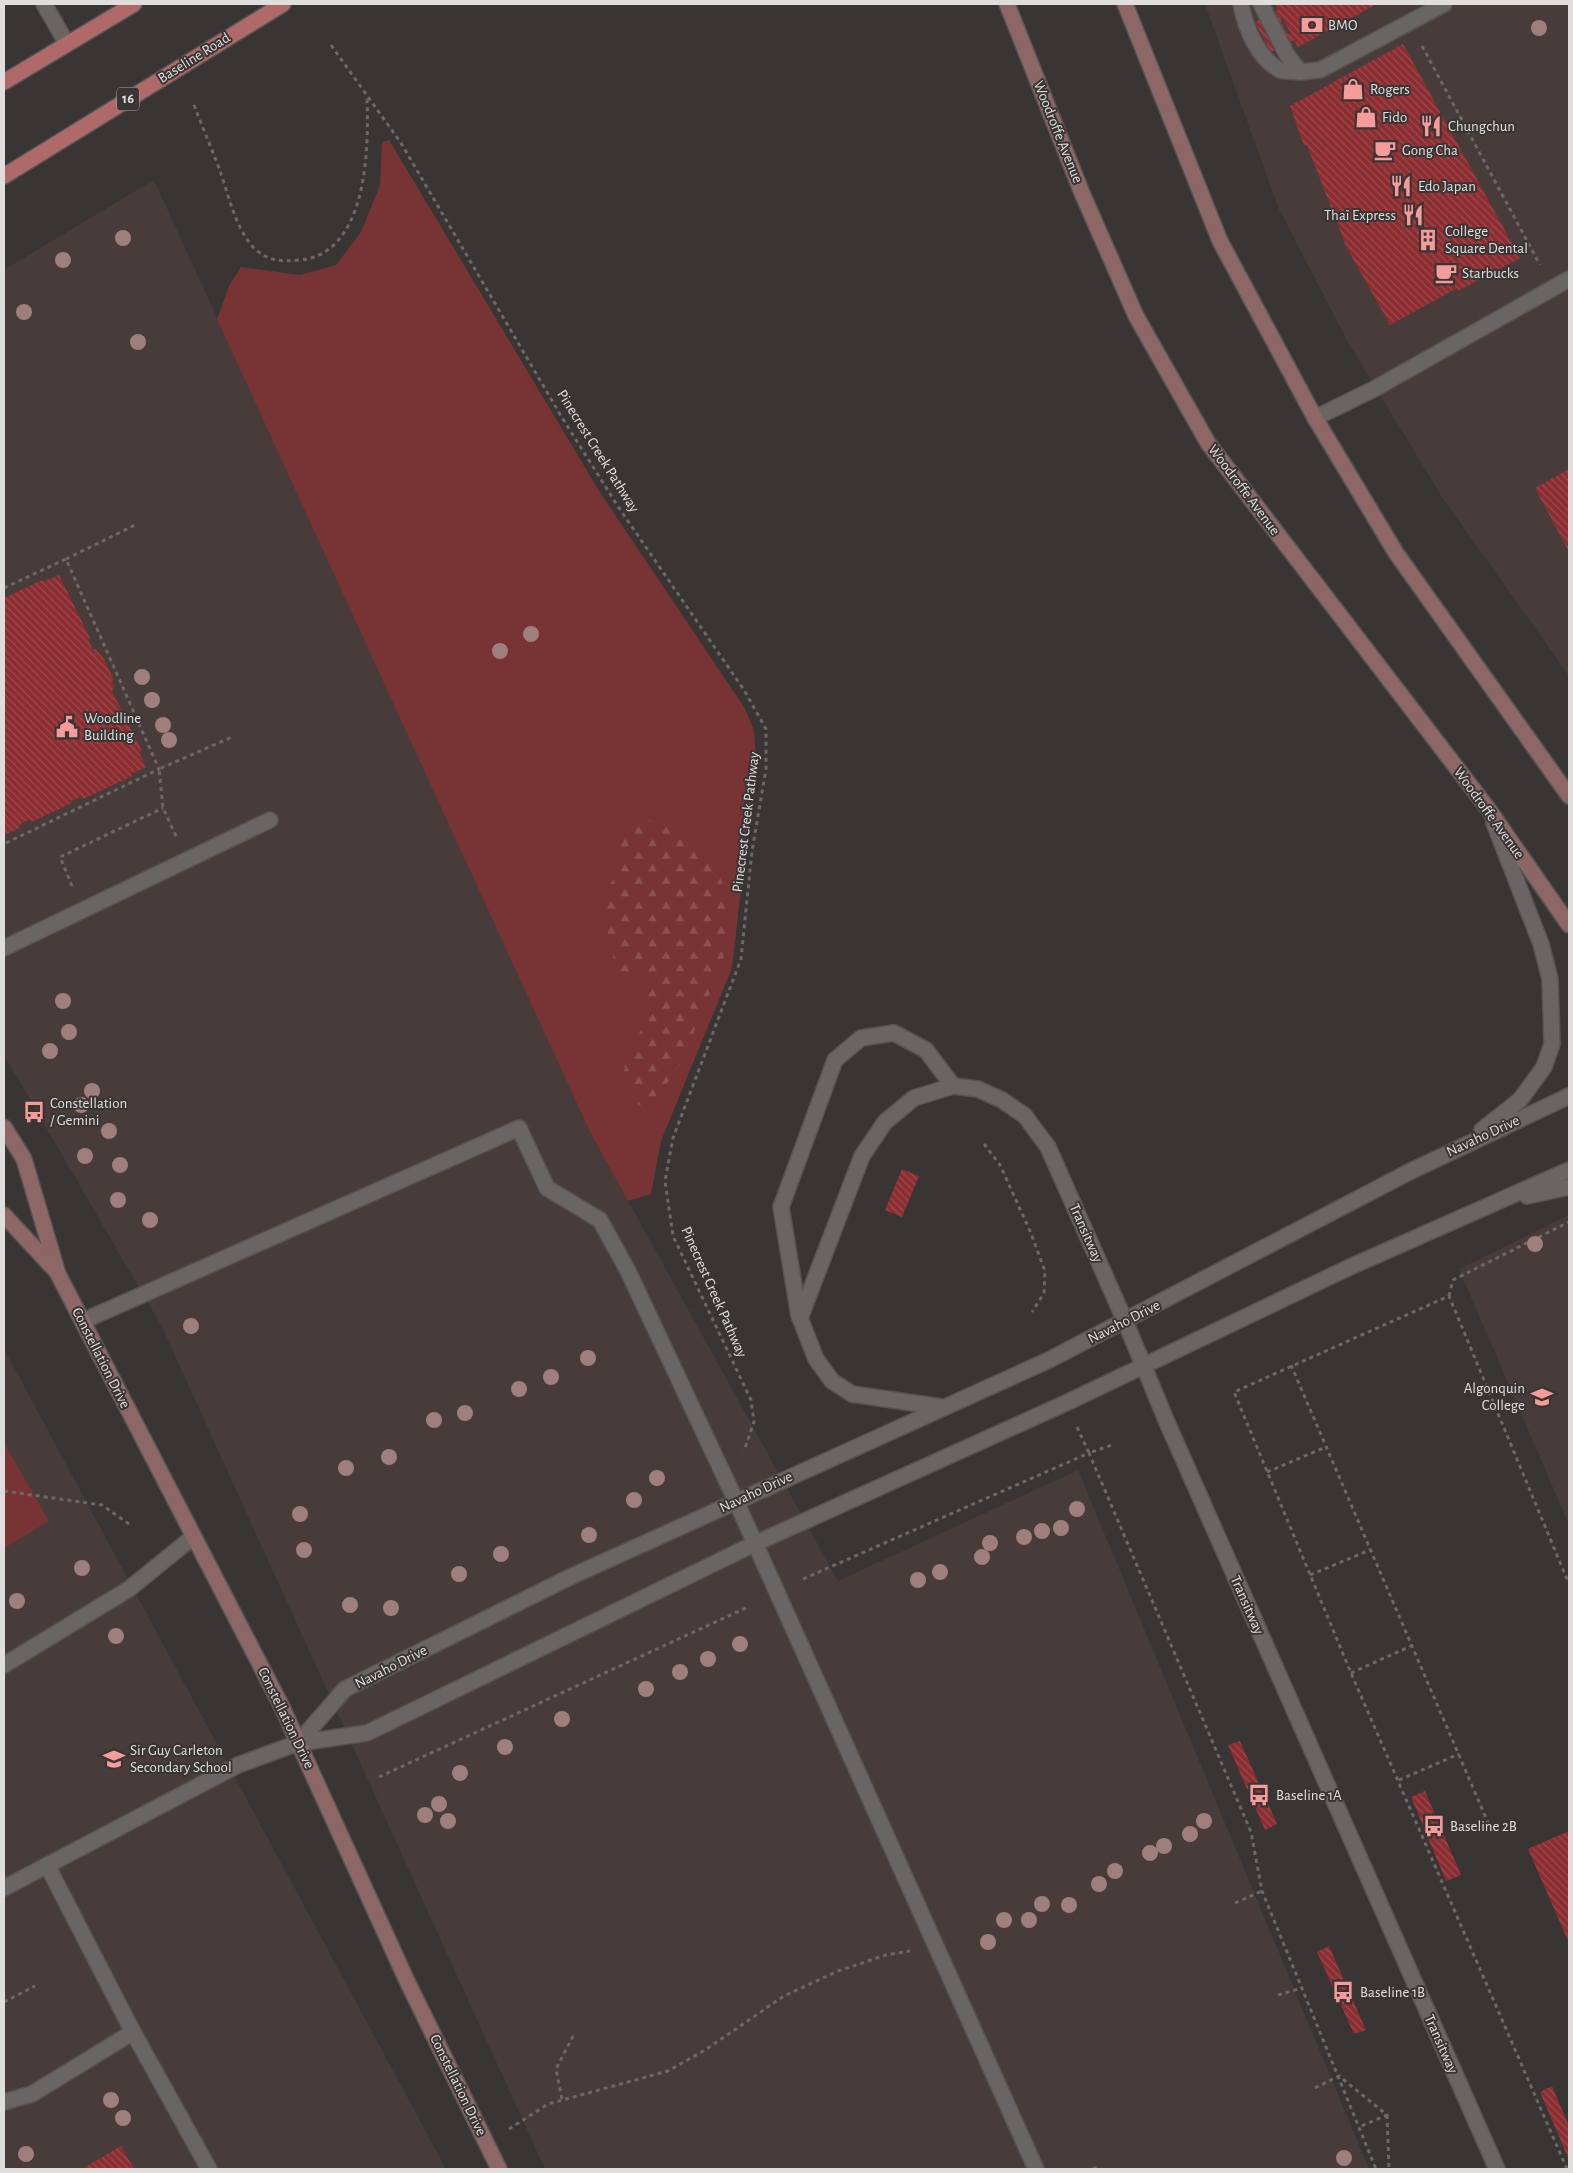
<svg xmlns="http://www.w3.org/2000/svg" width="1573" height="2173" viewBox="0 0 1573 2173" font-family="'Alegreya Sans',sans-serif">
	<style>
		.built { fill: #483c3b }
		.green { fill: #783334 }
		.forest { fill: url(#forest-firs) }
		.building { fill: url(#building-back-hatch); fill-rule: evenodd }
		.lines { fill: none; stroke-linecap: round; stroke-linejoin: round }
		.lane-casing { stroke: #565352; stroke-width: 18 }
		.street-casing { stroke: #565352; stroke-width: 18 }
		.secondary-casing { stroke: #565352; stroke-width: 18 }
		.primary-casing { stroke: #565352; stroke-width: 18 }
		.path { stroke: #6c6868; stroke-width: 3; stroke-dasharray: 4 4; stroke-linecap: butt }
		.lane { stroke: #696564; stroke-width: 15 }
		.street { stroke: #696564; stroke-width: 15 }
		.secondary { stroke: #8c6766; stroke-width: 15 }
		.primary { stroke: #ae6968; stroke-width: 15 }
		.tree { fill: #9f7f7e }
		.labels { text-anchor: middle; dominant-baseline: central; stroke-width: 4; stroke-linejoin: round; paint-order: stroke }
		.shield { fill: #393535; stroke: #aeabab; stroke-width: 1 }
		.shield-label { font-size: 14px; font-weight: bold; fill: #e0dddd }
		.poi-label { font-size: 15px; fill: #e0dddd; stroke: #393535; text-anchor: start }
		.street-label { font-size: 15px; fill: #e0dddd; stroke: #393535 }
	</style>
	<defs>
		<pattern id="forest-firs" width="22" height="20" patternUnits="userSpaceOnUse" patternTransform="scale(1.25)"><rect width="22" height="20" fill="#783334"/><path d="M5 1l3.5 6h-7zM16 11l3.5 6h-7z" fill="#8b5051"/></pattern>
		<pattern id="building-back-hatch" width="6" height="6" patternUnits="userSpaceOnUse" patternTransform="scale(1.25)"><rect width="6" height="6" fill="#8c2d31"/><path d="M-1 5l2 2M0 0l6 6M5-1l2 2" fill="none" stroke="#9c4b4e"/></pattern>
	</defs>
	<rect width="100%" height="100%" fill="#393535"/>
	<g class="built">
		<path d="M1205 4H1569V676L1442 497 1348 342 1278 207Z"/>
		<path d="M154 180 589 1130 838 1581 1078 1470 1369 2169H545L162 1327 4 1055V270Z"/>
		<path d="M1569 1215V1525L1459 1269Z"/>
		<path d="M4 1349 446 2169H4Z"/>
	</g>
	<g class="green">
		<path d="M389 140 601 494 744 707 754 730 756 759 732 968 661 1141 651 1194 628 1201 589 1130 217 319 229 286 241 267 300 275 336 265 361 232 380 185 382 142Z"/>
		<path d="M4 1443 49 1521 4 1548Z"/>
	</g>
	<path class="forest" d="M634 819C646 820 660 821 671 828 689 838 709 856 718 874 724 885 727 894 734 905L719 979 700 1010 688 1053 650 1108 634 1103 633 1095 624 1081 625 1055 649 1018 646 985 642 978 623 973 615 968 611 942 599 911 602 894 613 880 622 854 619 847 620 830Z"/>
	<g class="building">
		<path d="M1275 4H1377L1298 47 1294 40 1271 52 1255 22 1278 10ZM1282 17 1291 34 1287 33 1281 21Z"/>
		<path d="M1403 44 1520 258 1458 291 1457 288 1390 325 1346 246 1307 145 1304 146 1290 106Z"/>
		<path d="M1569 469V552L1535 488Z"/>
		<path d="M59 575 90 638 88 639 93 650 95 649 103 657 114 680 111 681 114 686 112 691 142 751 139 752 146 767 131 774 132 776 83 799 82 796 71 801 72 803 31 822 30 819 19 825 20 828 4 835V598L42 580 43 582Z"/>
		<path d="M902 1169 919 1176 902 1217 885 1210Z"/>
		<path d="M1240 1741 1277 1824 1265 1830 1228 1745Z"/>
		<path d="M1425 1791 1461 1875 1446 1881 1411 1797Z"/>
		<path d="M1569 1831V1943L1528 1849Z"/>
		<path d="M1329 1946 1366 2030 1354 2034 1317 1952Z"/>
		<path d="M1552 2086 1569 2126V2160L1540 2092Z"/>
		<path d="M121 2146 134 2169H82Z"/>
	</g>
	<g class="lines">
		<g class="lane-casing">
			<g id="lane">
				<path d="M44 4 67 44"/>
				<path d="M1241 4C1245 27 1258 59 1280 70 1286 72 1294 71 1300 72"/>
				<path d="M1261 4 1287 55 1300 72 1320 70 1444 4"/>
				<path d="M4 948 270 820"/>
				<path d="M1482 1130 1520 1100 1544 1067 1552 1044 1550 979 1541 944 1494 823"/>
				<path d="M1527 1196 1569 1187"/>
				<path d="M799 1316 781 1207 835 1060 861 1038 894 1033 926 1050 953 1086"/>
				<path d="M83 1321 519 1128 547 1188 600 1220 628 1271 736 1501 1036 2169"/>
				<path d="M941 1407 852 1394 832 1381 816 1359 800 1318 862 1156 885 1122 914 1098 953 1086 978 1089 1002 1100 1025 1116 1048 1147 1125 1321 1166 1420 1497 2169"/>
				<path d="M4 1665 129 1589 193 1537"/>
				<path d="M298 1743 345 1689 570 1577 1049 1360 1409 1172 1569 1096"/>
				<path d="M47 1865 133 2032 209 2169"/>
				<path d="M4 1888 238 1765 298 1743 367 1733 754 1544 1068 1402 1350 1267 1569 1170"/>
				<path d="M4 2102 32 2094 133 2032"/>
			</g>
		</g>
		<g class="street-casing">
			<path id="street" d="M1315 418 1374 389 1569 279"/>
		</g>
		<g class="secondary-casing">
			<g id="secondary">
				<path d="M1007 4 1082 193 1136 316 1208 443 1489 810 1569 925"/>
				<path d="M1125 4 1220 241 1315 418 1396 553 1569 796"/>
				<path d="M4 1127 24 1159 58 1274 282 1707 407 1981 499 2169"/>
				<path d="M4 1215 56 1271"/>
			</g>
		</g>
		<g class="primary-casing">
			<g id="primary">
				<path d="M4 82 134 4"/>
				<path d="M4 176 283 4"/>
			</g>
		</g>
		<g class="path">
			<path d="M331 45 401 143 561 416 619 508 744 690 766 729V769L752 851 741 959 673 1138 665 1181 673 1236 751 1400 754 1422 744 1451"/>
			<path d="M1422 46 1540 265"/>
			<path d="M194 105C202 126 211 147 219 168 228 193 235 228 254 248 268 261 281 262 299 260 367 255 369 150 367 99"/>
			<path d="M66 559 135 525"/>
			<path d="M4 588 66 559 159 769 4 844"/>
			<path d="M176 836 163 808 159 769 232 737"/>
			<path d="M72 886 60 857 163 808"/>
			<path d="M984 1144 1000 1165 1030 1231 1045 1271 1044 1293 1032 1312"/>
			<path d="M1449 1296 1453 1280 1569 1222"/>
			<path d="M1291 1365 1492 1832"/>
			<path d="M1077 1427 1089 1453 1112 1445"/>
			<path d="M1267 1472 1326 1447"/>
			<path d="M4 1491 102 1505 132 1526"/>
			<path d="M1310 1575 1370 1550"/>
			<path d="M803 1579 1089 1453 1251 1832 1262 1891 1376 2169"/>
			<path d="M1351 1673 1411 1646"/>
			<path d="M379 1777 748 1607"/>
			<path d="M1399 1780 1459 1754"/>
			<path d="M1235 1903 1262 1891"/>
			<path d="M1278 1995 1302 1988"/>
			<path d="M4 2002 35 1986"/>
			<path d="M1315 2088 1339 2076 1387 2115 1359 2127"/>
			<path d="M562 2099 556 2069 573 2036"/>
			<path d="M1387 2115 1389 2169"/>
			<path d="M509 2129 548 2104 668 2071 705 2050 784 1996 838 1971 886 1955 910 1951"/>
			<path d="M1093 2169 1098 2167"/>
			<path d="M1567 2169 1351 1673 1234 1392 1449 1296 1569 1584"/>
		</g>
		<use href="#lane" class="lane"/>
		<use href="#street" class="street"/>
		<use href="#secondary" class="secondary"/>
		<use href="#primary" class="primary"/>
	</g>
	<g class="tree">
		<circle cx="1539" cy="28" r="8"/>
		<circle cx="123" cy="238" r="8"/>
		<circle cx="63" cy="260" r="8"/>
		<circle cx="24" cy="312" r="8"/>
		<circle cx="138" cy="342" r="8"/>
		<circle cx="531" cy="634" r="8"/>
		<circle cx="500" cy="651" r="8"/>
		<circle cx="142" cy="677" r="8"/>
		<circle cx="152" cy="700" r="8"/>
		<circle cx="163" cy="725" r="8"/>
		<circle cx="169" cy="740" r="8"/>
		<circle cx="63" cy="1001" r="8"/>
		<circle cx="69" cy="1032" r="8"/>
		<circle cx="50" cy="1051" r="8"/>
		<circle cx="92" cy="1091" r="8"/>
		<circle cx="81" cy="1105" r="8"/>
		<circle cx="109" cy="1131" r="8"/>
		<circle cx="85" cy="1156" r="8"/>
		<circle cx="120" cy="1165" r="8"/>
		<circle cx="118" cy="1200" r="8"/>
		<circle cx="150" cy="1220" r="8"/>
		<circle cx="1535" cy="1244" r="8"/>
		<circle cx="191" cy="1326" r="8"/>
		<circle cx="588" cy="1358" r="8"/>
		<circle cx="551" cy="1377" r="8"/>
		<circle cx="519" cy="1389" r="8"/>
		<circle cx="465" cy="1413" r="8"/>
		<circle cx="434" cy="1420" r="8"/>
		<circle cx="389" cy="1457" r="8"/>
		<circle cx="346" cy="1468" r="8"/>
		<circle cx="657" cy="1478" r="8"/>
		<circle cx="634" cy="1500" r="8"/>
		<circle cx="1077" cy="1509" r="8"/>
		<circle cx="300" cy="1514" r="8"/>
		<circle cx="1061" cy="1528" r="8"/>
		<circle cx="1042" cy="1531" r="8"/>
		<circle cx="589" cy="1535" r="8"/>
		<circle cx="1024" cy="1537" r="8"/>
		<circle cx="990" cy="1543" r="8"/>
		<circle cx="304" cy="1550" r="8"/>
		<circle cx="501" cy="1554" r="8"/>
		<circle cx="982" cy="1557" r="8"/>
		<circle cx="82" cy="1568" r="8"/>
		<circle cx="940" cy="1572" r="8"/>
		<circle cx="459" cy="1574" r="8"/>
		<circle cx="918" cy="1580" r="8"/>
		<circle cx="17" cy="1601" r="8"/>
		<circle cx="350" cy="1605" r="8"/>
		<circle cx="391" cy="1608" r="8"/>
		<circle cx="116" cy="1636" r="8"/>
		<circle cx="740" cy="1644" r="8"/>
		<circle cx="708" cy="1659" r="8"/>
		<circle cx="680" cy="1672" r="8"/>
		<circle cx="646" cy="1689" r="8"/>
		<circle cx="562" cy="1719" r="8"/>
		<circle cx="505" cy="1747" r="8"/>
		<circle cx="460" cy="1773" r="8"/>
		<circle cx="439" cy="1804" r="8"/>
		<circle cx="425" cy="1815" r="8"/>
		<circle cx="448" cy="1821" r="8"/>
		<circle cx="1204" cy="1821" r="8"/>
		<circle cx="1190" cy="1834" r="8"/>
		<circle cx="1164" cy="1846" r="8"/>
		<circle cx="1150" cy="1853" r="8"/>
		<circle cx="1115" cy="1871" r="8"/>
		<circle cx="1099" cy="1884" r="8"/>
		<circle cx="1042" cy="1904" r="8"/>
		<circle cx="1069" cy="1905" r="8"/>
		<circle cx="1004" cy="1920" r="8"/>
		<circle cx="1029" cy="1920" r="8"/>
		<circle cx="988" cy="1942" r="8"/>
		<circle cx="111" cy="2100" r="8"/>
		<circle cx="123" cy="2118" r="8"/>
		<circle cx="26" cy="2154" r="8"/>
		<circle cx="1344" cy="2158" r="8"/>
	</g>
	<defs>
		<g id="bank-bare" transform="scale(1.725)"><path d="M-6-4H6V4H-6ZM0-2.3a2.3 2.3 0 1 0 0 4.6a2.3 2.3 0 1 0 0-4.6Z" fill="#f59b99" stroke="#393535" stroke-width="2.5" paint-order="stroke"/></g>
		<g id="shop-bare" transform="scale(1.725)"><path d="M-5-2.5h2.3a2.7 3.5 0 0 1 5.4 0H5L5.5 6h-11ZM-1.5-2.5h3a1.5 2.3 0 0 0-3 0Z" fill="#f59b99" stroke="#393535" stroke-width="2.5" paint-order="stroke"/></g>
		<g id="restaurant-bare" transform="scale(1.725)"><path d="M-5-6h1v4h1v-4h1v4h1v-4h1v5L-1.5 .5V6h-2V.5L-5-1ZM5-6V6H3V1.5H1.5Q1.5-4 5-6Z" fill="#f59b99" stroke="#393535" stroke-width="2.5" paint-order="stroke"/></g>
		<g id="cafe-bare" transform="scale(1.725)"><path d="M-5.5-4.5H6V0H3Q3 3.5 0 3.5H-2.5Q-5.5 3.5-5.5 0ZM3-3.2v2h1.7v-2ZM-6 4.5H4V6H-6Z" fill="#f59b99" stroke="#393535" stroke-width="2.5" paint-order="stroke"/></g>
		<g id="building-bare" transform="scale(1.725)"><path d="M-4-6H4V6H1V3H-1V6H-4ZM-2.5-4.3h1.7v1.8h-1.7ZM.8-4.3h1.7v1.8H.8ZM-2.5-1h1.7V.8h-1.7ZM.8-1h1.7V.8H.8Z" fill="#f59b99" stroke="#393535" stroke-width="2.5" paint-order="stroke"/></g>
		<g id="civic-bare" transform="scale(1.725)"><path d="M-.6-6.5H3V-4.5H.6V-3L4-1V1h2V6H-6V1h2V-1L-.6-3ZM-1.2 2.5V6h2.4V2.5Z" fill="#f59b99" stroke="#393535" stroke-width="2.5" paint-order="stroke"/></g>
		<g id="bus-bare" transform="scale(1.725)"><path d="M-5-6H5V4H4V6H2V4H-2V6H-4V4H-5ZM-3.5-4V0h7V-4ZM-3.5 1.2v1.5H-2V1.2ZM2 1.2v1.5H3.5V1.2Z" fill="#f59b99" stroke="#393535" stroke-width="2.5" paint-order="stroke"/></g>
		<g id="university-bare" transform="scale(1.725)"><path d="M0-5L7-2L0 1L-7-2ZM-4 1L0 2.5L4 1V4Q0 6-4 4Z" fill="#f59b99" stroke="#393535" stroke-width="2.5" paint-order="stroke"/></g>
		<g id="school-bare" transform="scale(1.725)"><path d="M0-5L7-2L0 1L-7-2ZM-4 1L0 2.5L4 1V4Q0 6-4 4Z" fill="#f59b99" stroke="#393535" stroke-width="2.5" paint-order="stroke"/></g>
	</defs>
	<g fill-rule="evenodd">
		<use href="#bank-bare" x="1312" y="25"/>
		<use href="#shop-bare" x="1353" y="89"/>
		<use href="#shop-bare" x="1366" y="117"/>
		<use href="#restaurant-bare" x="1431" y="126"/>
		<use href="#cafe-bare" x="1385" y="150"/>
		<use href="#restaurant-bare" x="1401" y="186"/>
		<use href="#restaurant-bare" x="1413" y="215"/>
		<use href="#building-bare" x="1428" y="240"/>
		<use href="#cafe-bare" x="1446" y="273"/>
		<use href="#civic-bare" x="67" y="727"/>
		<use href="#bus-bare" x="34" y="1112"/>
		<use href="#university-bare" x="1542" y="1397"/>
		<use href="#school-bare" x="114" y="1759"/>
		<use href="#bus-bare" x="1259" y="1795"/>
		<use href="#bus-bare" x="1434" y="1826"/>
		<use href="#bus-bare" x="1343" y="1992"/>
	</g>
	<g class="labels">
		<rect class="shield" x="117" y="87.5" width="22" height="23" rx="4"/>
		<g class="shield-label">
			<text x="128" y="99">16</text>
		</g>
		<g class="poi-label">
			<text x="1328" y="25">BMO</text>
			<text x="1370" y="89">Rogers</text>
			<text x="1382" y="117">Fido</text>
			<text x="1448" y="126">Chungchun</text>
			<text x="1402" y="150">Gong Cha</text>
			<text x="1418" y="186">Edo Japan</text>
			<text x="1396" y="215" text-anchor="end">Thaï Express</text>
			<text x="1445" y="231">College<tspan x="1445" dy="17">Square Dental</tspan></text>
			<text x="1462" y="273">Starbucks</text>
			<text x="84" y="718">Woodline<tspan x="84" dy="17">Building</tspan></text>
			<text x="50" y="1103">Constellation<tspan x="50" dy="17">/ Gemini</tspan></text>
			<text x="1525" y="1388" text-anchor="end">Algonquin<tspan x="1525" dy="17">College</tspan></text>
			<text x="130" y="1750">Sir Guy Carleton<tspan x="130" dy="17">Secondary School</tspan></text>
			<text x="1276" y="1795">Baseline 1A</text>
			<text x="1450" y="1826">Baseline 2B</text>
			<text x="1360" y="1992">Baseline 1B</text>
		</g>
		<g class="street-label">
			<text transform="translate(194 58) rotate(-32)">Baseline Road</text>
			<text transform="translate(1058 132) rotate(68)">Woodroffe Avenue</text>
			<text transform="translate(598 451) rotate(58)">Pinecrest Creek Pathway</text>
			<text transform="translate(1244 490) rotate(53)">Woodroffe Avenue</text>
			<text transform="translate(1489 813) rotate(54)">Woodroffe Avenue</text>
			<text transform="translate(746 822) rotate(-83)">Pinecrest Creek Pathway</text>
			<text transform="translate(1483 1136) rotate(-25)">Navaho Drive</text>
			<text transform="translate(1086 1233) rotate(66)">Transitway</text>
			<text transform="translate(714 1292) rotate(66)">Pinecrest Creek Pathway</text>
			<text transform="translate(1124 1322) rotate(-27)">Navaho Drive</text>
			<text transform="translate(101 1358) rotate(63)">Constellation Drive</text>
			<text transform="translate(756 1492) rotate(-25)">Navaho Drive</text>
			<text transform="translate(1247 1605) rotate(66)">Transitway</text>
			<text transform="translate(391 1667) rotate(-27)">Navaho Drive</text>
			<text transform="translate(286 1718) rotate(64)">Constellation Drive</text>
			<text transform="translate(1441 2044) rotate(66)">Transitway</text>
			<text transform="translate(458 2085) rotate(64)">Constellation Drive</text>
		</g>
	</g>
	<rect width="1573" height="2173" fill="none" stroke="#e0dddd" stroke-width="10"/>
</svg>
